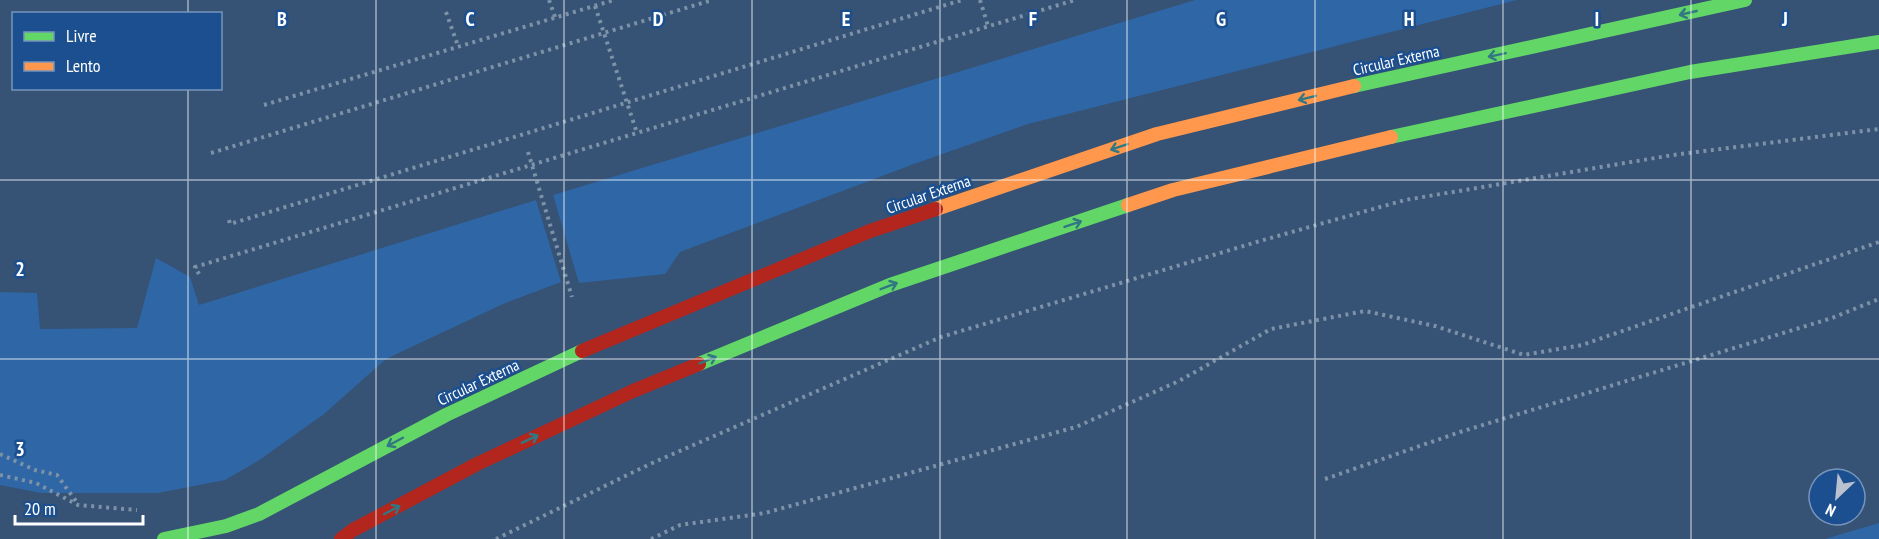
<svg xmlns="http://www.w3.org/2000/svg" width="1879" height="539" viewBox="0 0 1879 539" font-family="'PT Sans Narrow',sans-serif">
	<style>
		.green { fill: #2f66a5 }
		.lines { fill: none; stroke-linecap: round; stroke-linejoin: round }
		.path { stroke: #7d92a8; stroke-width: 4; stroke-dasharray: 3 4.5; stroke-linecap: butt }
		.fast { stroke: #63d668; stroke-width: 14 }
		.slow { stroke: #ff974d; stroke-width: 14 }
		.jam { stroke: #b3261e; stroke-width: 14 }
		.oneway { stroke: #317883 }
		.grid { fill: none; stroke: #fff; stroke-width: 1.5; stroke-opacity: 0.55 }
		.labels { text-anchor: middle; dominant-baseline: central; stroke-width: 5; stroke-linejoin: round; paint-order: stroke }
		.street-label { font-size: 16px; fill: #fff; stroke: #1b4f8f }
		.grid-label { font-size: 20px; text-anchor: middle; font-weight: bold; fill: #fff; stroke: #1b4f8f; stroke-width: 5; stroke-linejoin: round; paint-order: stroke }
	</style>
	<rect width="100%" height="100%" fill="#365274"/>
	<g class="green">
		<path d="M1195 0H1517L1028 124 914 164 680 252 665 274 579 283 553 195Z"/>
		<path d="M536 200 561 282 503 304 386 359 324 414 258 461 225 480 158 493H41L0 485V292L37 293 40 329 137 328 156 258 190 277 199 305Z"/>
		<path d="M1879 523V539H1825Z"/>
	</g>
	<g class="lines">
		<g class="path">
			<path d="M549 0 555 17"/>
			<path d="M980 0 988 26"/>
			<path d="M595 6 637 133"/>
			<path d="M446 12 458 46"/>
			<path d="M264 105 614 0"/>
			<path d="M528 152 572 297"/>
			<path d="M211 153 712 0"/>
			<path d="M229 220 230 224 962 0"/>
			<path d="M199 274 195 267 1075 0"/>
			<path d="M0 454 35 470 57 475 78 504"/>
			<path d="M0 475 36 483 78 505 137 510"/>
			<path d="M1325 479 1460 432 1832 318 1879 299"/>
			<path d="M496 539 650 464 941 337 1260 241 1405 200 1673 155 1879 129"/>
			<path d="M651 539 680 525 765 513 1076 427 1179 381 1271 329 1365 311 1435 326 1524 355 1582 345 1879 242"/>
		</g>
		<g class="fast">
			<path d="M1354 86 1745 0"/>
			<path d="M1391 137 1690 72 1879 42"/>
			<path d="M699 364 890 285 1128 205"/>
			<path d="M164 539 226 526 259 514 446 415 582 351"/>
		</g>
		<g class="slow">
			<path d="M1128 205 1173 190 1391 137"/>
			<path d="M936 209 1157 134 1354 86"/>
		</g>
		<g class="jam">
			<path d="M582 351 870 231 936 209"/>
			<path d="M341 539 353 530 477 464 633 391 699 364"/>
		</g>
	</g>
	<defs><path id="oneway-shaft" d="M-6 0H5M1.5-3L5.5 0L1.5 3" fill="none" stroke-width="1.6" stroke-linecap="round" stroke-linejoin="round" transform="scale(1.5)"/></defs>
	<g class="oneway">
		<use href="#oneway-shaft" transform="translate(1688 13) rotate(167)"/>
		<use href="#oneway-shaft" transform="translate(1497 55) rotate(168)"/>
		<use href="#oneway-shaft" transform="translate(1307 98) rotate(166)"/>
		<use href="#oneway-shaft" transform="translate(1119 147) rotate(161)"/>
		<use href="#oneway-shaft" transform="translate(1073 224) rotate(-19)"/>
		<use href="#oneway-shaft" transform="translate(889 286) rotate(-21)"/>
		<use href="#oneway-shaft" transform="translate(708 360) rotate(-22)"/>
		<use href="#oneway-shaft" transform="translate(530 439) rotate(-25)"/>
		<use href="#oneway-shaft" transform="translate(395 442) rotate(152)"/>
		<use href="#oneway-shaft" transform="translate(392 510) rotate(-28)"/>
	</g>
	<path class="grid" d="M188 0V14M376 0V539M564 0V539M752 0V539M940 0V539M1127 0V539M1315 0V539M1503 0V539M1691 0V539M188 88V539M0 180H1879M0 359H1879"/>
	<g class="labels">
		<g class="street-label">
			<text transform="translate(1396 60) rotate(-13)">Circular Externa</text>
			<text transform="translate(928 194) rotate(-19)">Circular Externa</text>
			<text transform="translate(478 382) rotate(-25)">Circular Externa</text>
		</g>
	</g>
	<g class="grid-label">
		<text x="282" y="26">B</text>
		<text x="470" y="26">C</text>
		<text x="658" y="26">D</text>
		<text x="846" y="26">E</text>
		<text x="1033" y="26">F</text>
		<text x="1221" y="26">G</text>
		<text x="1409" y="26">H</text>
		<text x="1597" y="26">I</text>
		<text x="1785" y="26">J</text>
		<text x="20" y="276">2</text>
		<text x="20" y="456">3</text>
	</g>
	<rect x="12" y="12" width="210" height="78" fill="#1b4f8f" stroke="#7695bc" stroke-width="1.5"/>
	<rect x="24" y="32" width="30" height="9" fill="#63d668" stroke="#7695bc" stroke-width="1.5"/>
	<text x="66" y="42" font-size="18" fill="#ffffff">Livre</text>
	<rect x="24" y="62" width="30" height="9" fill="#ff974d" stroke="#7695bc" stroke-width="1.5"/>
	<text x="66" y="72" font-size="18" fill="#ffffff">Lento</text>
	<g transform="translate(1837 497) rotate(206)"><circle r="28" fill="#1b4f8f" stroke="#7695bc" stroke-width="1.5"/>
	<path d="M0-4.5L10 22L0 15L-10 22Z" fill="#b9c2ce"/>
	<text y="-9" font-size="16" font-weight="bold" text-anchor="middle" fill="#ffffff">N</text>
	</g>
	<path d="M15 515v9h128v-9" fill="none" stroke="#ffffff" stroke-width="3"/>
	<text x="24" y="515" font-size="18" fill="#ffffff" stroke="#1b4f8f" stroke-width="4.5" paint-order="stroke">20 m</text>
</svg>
